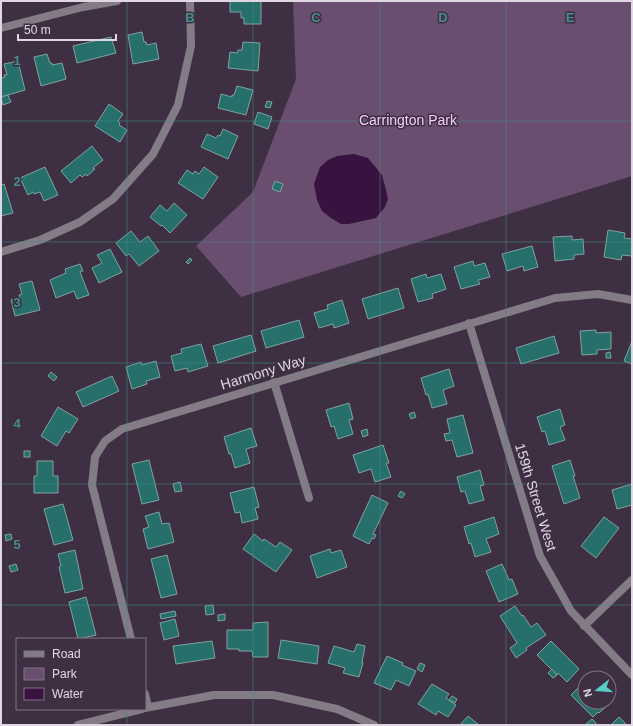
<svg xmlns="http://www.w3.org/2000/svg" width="633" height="726" viewBox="0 0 633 726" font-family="Helvetica,sans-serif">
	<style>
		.green { fill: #694e6f }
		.water { fill: #381340 }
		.building { fill: #266f6a; stroke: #7ea4a0 }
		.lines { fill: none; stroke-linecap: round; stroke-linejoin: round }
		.street { stroke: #837b85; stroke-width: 8 }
		.grid { fill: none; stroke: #448e8b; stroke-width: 1; stroke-opacity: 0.55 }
		.labels { text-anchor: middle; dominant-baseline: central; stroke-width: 3; stroke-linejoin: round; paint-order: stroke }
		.park-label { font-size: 14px; fill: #f3cffc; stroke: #3f2f43 }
		.street-label { font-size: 14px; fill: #e1d6e3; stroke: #3f2f43 }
		.grid-label { font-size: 13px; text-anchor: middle; font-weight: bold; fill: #448e8b; stroke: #3f2f43; stroke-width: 3; stroke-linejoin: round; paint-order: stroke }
	</style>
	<rect width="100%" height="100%" fill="#3f2f43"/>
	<path class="green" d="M293 1H632V176L241 297 196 246 253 192 296 79Z"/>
	<path class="water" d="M354 154 368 158 382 175 386 190 388 199 385 207 376 218 349 224H341L331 218 322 211 317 200 314 184 320 167 328 160 337 156Z"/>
	<g class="building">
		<path d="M230 1H261V24H244V18H241V12H230Z"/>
		<path d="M142 32 144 42H146L147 45 156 43 159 59 133 64 128 35Z"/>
		<path d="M111 37 116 53 77 63 73 46Z"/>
		<path d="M243 42 260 43 258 71 228 68 230 52 237 53 238 50H242Z"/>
		<path d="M47 54 50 63H52V65L62 63 66 79 41 86 34 57Z"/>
		<path d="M18 61 25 90 1 97V78L5 77 4 75H7L4 64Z"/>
		<path d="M237 86 253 90 246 115 218 108 221 94 232 97V95H234Z"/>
		<path d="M8 95 11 102 3 105 1 97Z"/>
		<path d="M267 101 272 102 270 108 265 107Z"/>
		<path d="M109 104 123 114 118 121 120 123 119 125 127 130 120 142 95 126Z"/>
		<path d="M258 112 272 117 268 129 254 124Z"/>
		<path d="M223 129 238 136 228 159 201 147 207 134 216 138 218 135 220 136Z"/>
		<path d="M92 146 103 160 93 168 95 169 87 176 86 174 82 177 80 175 71 183 61 171Z"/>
		<path d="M45 167 58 195 44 201 40 192 34 194 33 192 28 195 20 178Z"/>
		<path d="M204 167 218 177 203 199 178 183 187 170 193 174 195 171 199 174Z"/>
		<path d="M275 181 283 184 280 192 272 189Z"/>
		<path d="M4 184 13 213 1 216V185Z"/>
		<path d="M174 203 187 215 170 233 162 225 161 226 150 217 160 205 167 211Z"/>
		<path d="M608 230 625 233 624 238 632 239V256L622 255 621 260 604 257Z"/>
		<path d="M131 231 140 242 148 236 159 251 139 266 129 254 126 256 116 243Z"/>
		<path d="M572 236V240L583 239 584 254 574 255V259L555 261 553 237Z"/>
		<path d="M532 246 538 267 524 271 523 266 507 271 502 254Z"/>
		<path d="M110 249 122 272 99 283 92 268 102 263 97 255Z"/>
		<path d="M190 258 192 260 188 264 186 262Z"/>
		<path d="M473 261 474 266 485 263 490 277 478 280 480 284 461 289 454 267Z"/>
		<path d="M80 264 83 271 80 272 89 295 77 299 74 291 56 298 50 280 66 273 65 269Z"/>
		<path d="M426 274 427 278 441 274 446 289 432 294 433 298 418 302 411 279Z"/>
		<path d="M32 281 40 310 15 316 11 300 20 298 19 295 22 294 19 284Z"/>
		<path d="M398 288 404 308 368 319 362 299Z"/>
		<path d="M342 300 349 323 334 328 333 324 319 328 314 313 328 309 327 305Z"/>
		<path d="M299 320 304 337 266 348 261 331Z"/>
		<path d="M596 330V333L611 332V349L597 350V354L582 355 580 331Z"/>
		<path d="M251 335 256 351 218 363 213 346Z"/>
		<path d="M554 336 559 353 521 364 516 348Z"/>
		<path d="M632 341V364L624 361Z"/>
		<path d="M201 344 208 366 188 372 187 368 175 371 171 356 182 353 181 349Z"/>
		<path d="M610 352 611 358H606V353Z"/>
		<path d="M156 361 160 377 146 381 147 384 132 389 126 367 141 362 142 365Z"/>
		<path d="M449 369 454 386 443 390 447 404 432 408 428 394 426 395 421 378Z"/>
		<path d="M51 372 57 377 54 381 48 376Z"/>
		<path d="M112 376 119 391 83 407 76 392Z"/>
		<path d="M349 403 353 419 349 420 353 434 338 439 334 426 331 427 326 410Z"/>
		<path d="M58 407 78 419 69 433 66 431 57 446 41 436Z"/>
		<path d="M560 409 565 425 560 427 565 440 549 445 545 431 542 432 537 417Z"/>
		<path d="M414 412 416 417 411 419 409 414Z"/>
		<path d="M463 415 473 453 457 457 452 440 446 441 444 434 450 433 447 419Z"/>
		<path d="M251 428 257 446 246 449 250 463 235 468 231 454H229L224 437Z"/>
		<path d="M367 429 368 435 363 437 361 431Z"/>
		<path d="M383 445 389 463H386L391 477 375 482 371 469 359 473 353 455Z"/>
		<rect x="24" y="451" width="6" height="6"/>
		<path d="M149 460 159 500 142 504 132 464Z"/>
		<path d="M570 460 575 476H573L580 498 564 504 552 466Z"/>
		<path d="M37 461H53V476H58V493H34V476H37Z"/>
		<path d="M480 470 484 485 480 486 484 500 469 504 465 491 461 492 457 477Z"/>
		<path d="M180 482 182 491 175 492 173 484Z"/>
		<path d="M632 484V505L617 509 612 490Z"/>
		<path d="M254 487 259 507 255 508 258 519 242 523 240 512 235 513 230 493Z"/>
		<path d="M401 491 405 494 402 498 398 496Z"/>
		<path d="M372 495 388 503 373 534 376 535 374 539 372 538 369 544 353 536Z"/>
		<path d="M63 504 73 540 54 545 44 509Z"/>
		<path d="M159 512 162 524 169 523 174 542 148 549 143 529 149 527 145 516Z"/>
		<path d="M494 517 499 534 486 539 491 552 475 557 471 543 469 544 464 527Z"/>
		<path d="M604 517 619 528 596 558 581 546Z"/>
		<path d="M11 534 12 539 6 541 5 535Z"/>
		<path d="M254 534 263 541 264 539 276 547 280 542 292 550 276 572 243 549Z"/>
		<path d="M330 549 331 553 341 550 347 567 317 578 310 556Z"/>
		<path d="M75 550 83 589 65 593 59 567 61 566 58 554Z"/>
		<path d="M167 555 177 594 161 598 151 559Z"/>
		<path d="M16 564 18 570 11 572 9 566Z"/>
		<path d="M502 564 509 580 512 579 518 594 499 602 486 571Z"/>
		<path d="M86 597 96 635 78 639 69 602Z"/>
		<path d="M213 605 214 614 206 615 205 606Z"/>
		<path d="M515 606 522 616 523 615 531 627 537 623 546 635 526 648 527 650 516 658 510 648 517 643 500 616Z"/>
		<path d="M175 611 176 616 161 619 160 614Z"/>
		<path d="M225 614V620L218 621V615Z"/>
		<path d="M175 619 179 636 164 640 160 623Z"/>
		<path d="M268 622V657H253L252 651H239V649H227V630H253V623Z"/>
		<path d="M281 640 319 646 317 664 278 658Z"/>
		<path d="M212 641 215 658 176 664 173 646Z"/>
		<path d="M551 641 579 669 567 682 558 673 557 675 537 655Z"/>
		<path d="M357 644 365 646 362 663H363L359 677 343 673 345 668 328 663 334 646 354 652Z"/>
		<path d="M387 656 403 663 402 665 416 671 409 686 396 680 391 690 374 683Z"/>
		<path d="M420 663 425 665 422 672 417 669Z"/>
		<path d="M552 669 557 675 553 678 548 673Z"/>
		<path d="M585 681V702H609V700L611 702 599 713 598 712 593 717 571 695Z"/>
		<path d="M432 684 449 694 446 698 456 705 448 717 438 711 436 715 418 704Z"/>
		<path d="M452 696 457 699 455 703 449 700Z"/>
		<path d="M468 716 479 725H460Z"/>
		<path d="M619 717 627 725H611Z"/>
		<path d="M592 719 596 723 595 725H585Z"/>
	</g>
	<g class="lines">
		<g class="street">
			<path d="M1 28 83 7 117 1"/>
			<path d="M1 252 40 240 80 222 113 199 153 154 178 105 191 46 190 1"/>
			<path d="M469 323 540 556 571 611 632 675"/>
			<path d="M274 382 309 498"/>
			<path d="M584 626 632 580"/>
			<path d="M131 639 92 485 95 457 105 441 122 429 555 298 598 294 632 300"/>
			<path d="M145 694 148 707"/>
			<path d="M145 708 214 695H273L337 709 374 725"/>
			<path d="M78 725 142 709"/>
		</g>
	</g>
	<path class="grid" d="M127 1V639M253 1V725M380 1V725M506 1V725M1 121H632M1 242H632M1 363H632M1 484H632M1 605H632M127 709V725"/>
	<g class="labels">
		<g class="park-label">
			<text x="408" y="120">Carrington Park</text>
		</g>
		<g class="street-label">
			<text transform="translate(263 372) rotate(-17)">Harmony Way</text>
			<text transform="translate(536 497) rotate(73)">159th Street West</text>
		</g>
	</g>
	<g class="grid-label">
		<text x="190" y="22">B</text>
		<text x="316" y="22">C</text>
		<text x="443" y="22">D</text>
		<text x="570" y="22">E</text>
		<text x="17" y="65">1</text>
		<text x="17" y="186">2</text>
		<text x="17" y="307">3</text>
		<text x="17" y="428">4</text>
		<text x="17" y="549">5</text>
	</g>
	<rect width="633" height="726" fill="none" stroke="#e1d6e3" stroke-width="4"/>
	<rect x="16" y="638" width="130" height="72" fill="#3f2f43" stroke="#807283"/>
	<rect x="24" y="651" width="20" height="6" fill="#837b85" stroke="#807283"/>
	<text x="52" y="658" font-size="12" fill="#e1d6e3">Road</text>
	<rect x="24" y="668" width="20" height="12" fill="#694e6f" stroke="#807283"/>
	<text x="52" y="678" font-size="12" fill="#e1d6e3">Park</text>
	<rect x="24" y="688" width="20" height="12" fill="#381340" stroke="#807283"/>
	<text x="52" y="698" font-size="12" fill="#e1d6e3">Water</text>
	<g transform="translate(597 690) rotate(253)"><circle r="19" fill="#3f2f43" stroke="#807283"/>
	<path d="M0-3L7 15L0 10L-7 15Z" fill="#55cec5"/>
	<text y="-6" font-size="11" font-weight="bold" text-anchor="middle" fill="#e1d6e3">N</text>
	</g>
	<path d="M18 34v6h98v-6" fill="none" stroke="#e1d6e3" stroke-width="2"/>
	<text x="24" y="34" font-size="12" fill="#e1d6e3" stroke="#3f2f43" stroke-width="3" paint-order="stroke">50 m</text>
</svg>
